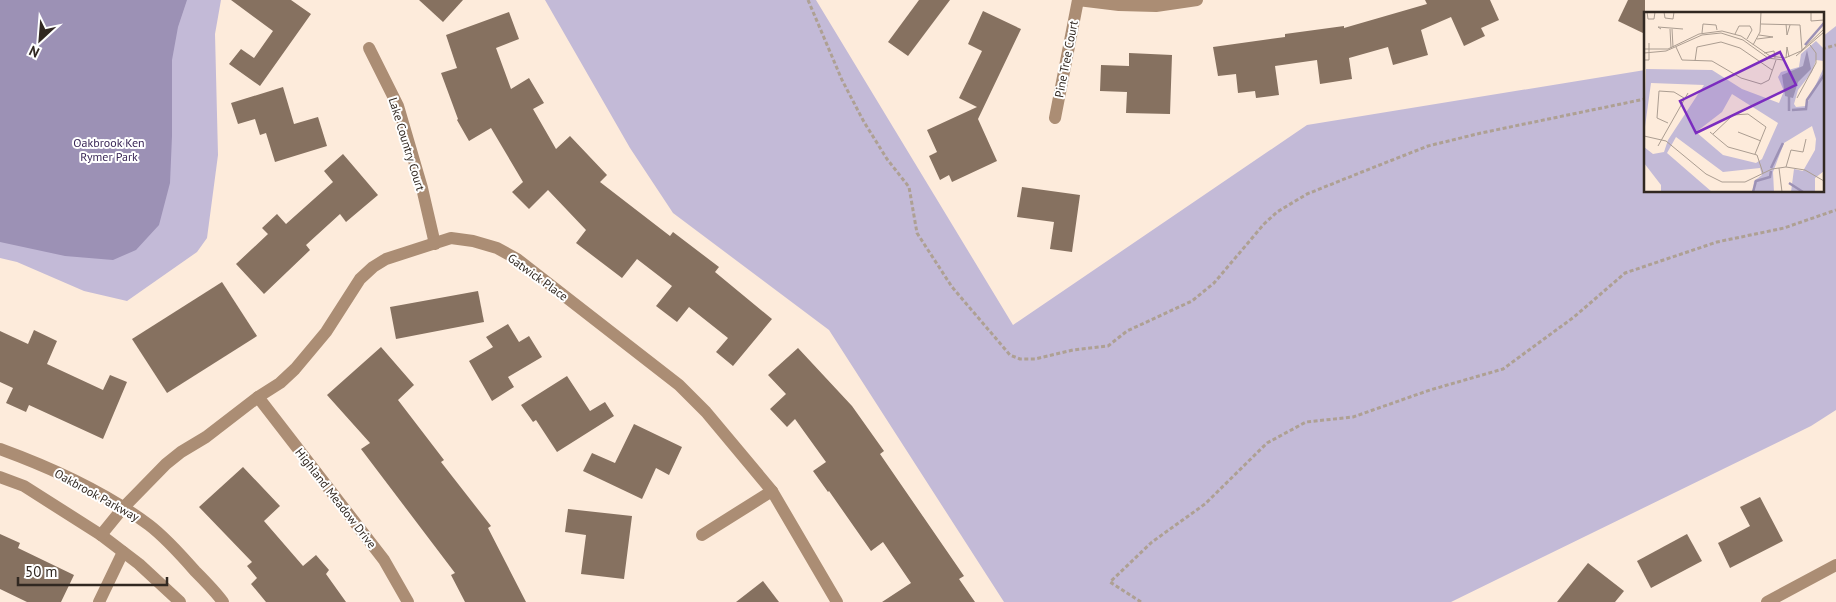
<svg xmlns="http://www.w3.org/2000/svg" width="1836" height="602" viewBox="0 0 1836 602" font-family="'PT Sans',sans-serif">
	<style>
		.green { fill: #c3bad7 }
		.water { fill: #9c91b5 }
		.building { fill: #867160 }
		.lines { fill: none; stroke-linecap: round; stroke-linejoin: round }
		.path { stroke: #aea093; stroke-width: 3; stroke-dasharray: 4 2.5; stroke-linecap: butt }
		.minor { stroke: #ab8d74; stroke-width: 12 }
		.labels { text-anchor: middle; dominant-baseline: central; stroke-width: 4; stroke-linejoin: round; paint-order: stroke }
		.street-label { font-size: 12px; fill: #312821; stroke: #fff }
		.park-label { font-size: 12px; fill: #3a2757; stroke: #fff }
		.inset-river { fill: none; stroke: #9c91b5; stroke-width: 2.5 }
		.inset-road { fill: none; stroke: #ab9d91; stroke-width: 1 }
		.view { fill: #7b2cbf; fill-opacity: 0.15; stroke: #7b2cbf; stroke-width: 2.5 }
		.inset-edge { fill: none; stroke: #312821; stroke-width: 2.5 }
	</style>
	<rect width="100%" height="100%" fill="#fdebdb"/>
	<g class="green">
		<path d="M0 0H221L215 34 218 155 207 238 197 252 127 301 84 291 17 262 0 258Z"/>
		<path d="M545 0H816L1013 325 1307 125 1645 70V191H1822V37L1836 26V410L1811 426 1451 602H1004L829 330 673 213 630 148Z"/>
	</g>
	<path class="water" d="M0 0H187L178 27 172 60V136L170 183 159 225 136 250 113 260 65 256 0 242Z"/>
	<g class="building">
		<path d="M231 0H291L311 14 260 86 229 64 241 49 254 58 273 31Z"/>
		<path d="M419 0H463L443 22Z"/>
		<path d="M919 0H950L908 56 888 42Z"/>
		<path d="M1425 0H1490L1499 20 1481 28 1485 36 1464 46 1451 17 1421 30 1428 55 1393 65 1388 47 1349 58 1352 79 1320 84 1317 60 1275 66 1279 95 1256 98 1255 91 1238 93 1236 74 1218 76 1213 47 1285 37V34L1344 26V28L1427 4Z"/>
		<path d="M1628 0H1645V34L1618 21Z"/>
		<path d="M983 11 1021 29 978 119 997 161 952 182 949 175 940 180 929 156 937 152 927 130 977 107 959 98 982 51 968 44Z"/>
		<path d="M509 12 519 39 496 48 511 89 529 78 544 103 533 109 556 149 570 136 607 175 600 182 670 236 673 232 719 267 715 272 772 319 733 366 716 352 728 338 689 307 677 322 656 306 672 286 637 259 622 278 576 243 586 230 548 190 529 209 512 192 523 182 491 128 469 141 457 120 458 119 441 73 457 68 446 35Z"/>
		<path d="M1129 53 1172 55 1170 114 1126 113 1127 92 1100 91 1101 65 1129 66Z"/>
		<path d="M283 87 294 124 318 117 327 146 275 162 266 133 260 135 255 119 238 124 231 103Z"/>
		<path d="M343 154 378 195 346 222 340 214 306 245 310 250 264 294 236 264 268 234 262 228 277 214 286 224 333 182 324 171Z"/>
		<path d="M1022 187 1080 195 1072 252 1050 249 1054 222 1017 217Z"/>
		<path d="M222 282 257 336 167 393 132 339Z"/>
		<path d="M478 291 484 322 396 339 390 307Z"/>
		<path d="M508 324 519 342 529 336 542 357 508 377 514 387 492 401 469 361 493 347 486 337Z"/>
		<path d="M34 330 57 341 47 364 103 390 110 375 127 382 103 439 29 405 26 412 6 403 13 388 0 382V331L28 344Z"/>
		<path d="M381 347 414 385 398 400 444 460 441 462 491 526 488 528 526 602H465L451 575 455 573 361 449 370 443 327 395Z"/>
		<path d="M798 348 852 406 884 451 880 454 964 576 959 579 975 602H882L911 583 883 542 871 551 829 491 828 492 813 471 826 462 795 419 787 427 770 409 786 394 768 375Z"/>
		<path d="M567 376 590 411 605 402 614 416 557 452 536 420 533 422 521 405Z"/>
		<path d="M634 424 682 447 669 475 656 468 642 499 583 471 592 453 615 463Z"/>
		<path d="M243 467 280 506 264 521 303 566 316 555 329 570 326 574 346 602H266L251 584 257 578 247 566 252 562 199 507Z"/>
		<path d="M1760 497 1783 541 1730 568 1718 543 1750 526 1740 507Z"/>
		<path d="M568 509 632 516 624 579 581 574 586 535 565 532Z"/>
		<path d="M0 534 20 543 18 548 74 575 61 602H27L0 589Z"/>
		<path d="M1687 534 1702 561 1651 588 1637 561Z"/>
		<path d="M1588 563 1624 591 1615 602H1557Z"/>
		<path d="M763 581 779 602H736Z"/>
	</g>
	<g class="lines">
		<g class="path">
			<path d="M808 0 842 80 864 122 887 159 909 187 917 233 952 287 1010 355 1020 359H1035L1073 350 1108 346 1127 331 1192 301 1214 283 1264 224 1277 212 1307 194 1377 166 1428 146 1481 133 1645 99"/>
			<path d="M1822 49 1836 45"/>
			<path d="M1141 602 1110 582 1152 542 1205 504 1267 443 1306 422 1353 417 1430 390 1503 369 1574 317 1625 273 1717 242 1784 228 1836 210"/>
		</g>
		<g class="minor">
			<path d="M1078 0 1119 5 1156 6 1197 0"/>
			<path d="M369 48 398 106 422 188 435 244"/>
			<path d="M1055 118 1078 0"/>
			<path d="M258 397 384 560 408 602"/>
			<path d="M0 449C52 468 105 492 149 525 166 538 181 555 195 571 205 581 215 591 223 602"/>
			<path d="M0 477 24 486 101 535 139 564 180 602"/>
			<path d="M101 535 123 508 166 464 181 452 206 437 258 397 280 383 295 369 326 332 360 279 373 267 386 259 451 238 473 241 497 248 517 259 679 385 706 412 772 491 837 602"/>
			<path d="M702 535 772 491"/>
			<path d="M99 602 123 552"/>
			<path d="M1767 602 1836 565"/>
		</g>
	</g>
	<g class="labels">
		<g class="street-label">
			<text transform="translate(1066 59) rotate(-79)">Pine Tree Court</text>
			<text transform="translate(407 144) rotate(73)">Lake Country Court</text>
			<text transform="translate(538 277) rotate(36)">Gatwick Place</text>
			<text transform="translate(97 495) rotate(29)">Oakbrook Parkway</text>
			<text transform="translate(336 498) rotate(52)">Highland Meadow Drive</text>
		</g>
		<g class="park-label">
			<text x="109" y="142">Oakbrook Ken<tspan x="109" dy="14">Rymer Park</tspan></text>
		</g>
	</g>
	<g transform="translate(1644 12)">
		<rect width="180" height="180" fill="#fdebdb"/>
		<path d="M172 29 180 37V49L172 48 168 60 154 78 150 92 152 95 162 94 180 55V159L171 166V180H147L150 157 159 159 171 138 172 127 168 114 140 131 129 160 130 180H109L110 169 118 163 116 156 79 160 32 125 23 141 68 180H17V173L0 151V135L9 142 20 140 24 128 60 73 7 71 0 122 2 57 68 58 98 77 135 91 140 79 134 65 137 60 155 55 157 42ZM88 82 134 111 118 147 112 151 79 143 52 120 78 100Z" fill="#c3bad7" fill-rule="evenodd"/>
		<path d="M163 38 167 57 154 70 149 86 141 84 138 63 159 54Z" fill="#9c91b5"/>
		<path class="inset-river" d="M161 33 180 11M145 83V99M148 98 162 97 163 88 180 63M127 156 139 131M145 171 159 180M109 180 112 169 126 165 127 159"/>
		<path class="inset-road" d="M3 0 4 7H10L11 0M20 0 21 6 29 7 30 0M167 0V9L180 8M117 12 156 13 158 38M142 12 143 23 146 13M17 17 14 15 39 17M26 17 27 36M28 17 29 35M58 21 59 12 72 13 73 18M91 22 95 14H106L108 18 103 27M113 27 129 25 115 23M109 33 116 20 117 0M32 35 38 48 68 49 97 66 117 72 125 68 132 48M0 37H24L55 22 78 19 97 24 126 44 141 46 157 39 180 17M0 41 22 39 58 23 77 21 99 28 124 46 139 48M120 41 130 39 131 46M152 44 180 20M142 46 143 35 145 45M0 48H5V31M51 49 53 35 77 30 96 36 128 58M153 86 172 51V41L166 33M24 111 13 106 15 79 30 80 40 86M66 120 84 135 113 143 119 161M94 120 117 129M69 122 89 103 104 102 122 115 111 142M0 124 22 129 62 162 78 170H101L128 157 142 155 161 158 180 169M14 134 44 81M142 155 147 138 159 140 162 127M135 156 138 180"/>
		<path class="view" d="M136 40 152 73 52 121 36 89Z"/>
		<rect width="180" height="180" class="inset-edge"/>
	</g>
	<g transform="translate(40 40) rotate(206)" stroke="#ffffff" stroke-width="4" paint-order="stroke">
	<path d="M0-4L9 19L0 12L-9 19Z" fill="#312821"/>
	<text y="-8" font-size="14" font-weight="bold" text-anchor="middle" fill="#312821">N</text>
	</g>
	<path d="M18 577v8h149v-8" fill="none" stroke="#312821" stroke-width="2.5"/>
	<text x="25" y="577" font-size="15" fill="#312821" stroke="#ffffff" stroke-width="4" paint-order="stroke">50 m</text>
</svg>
